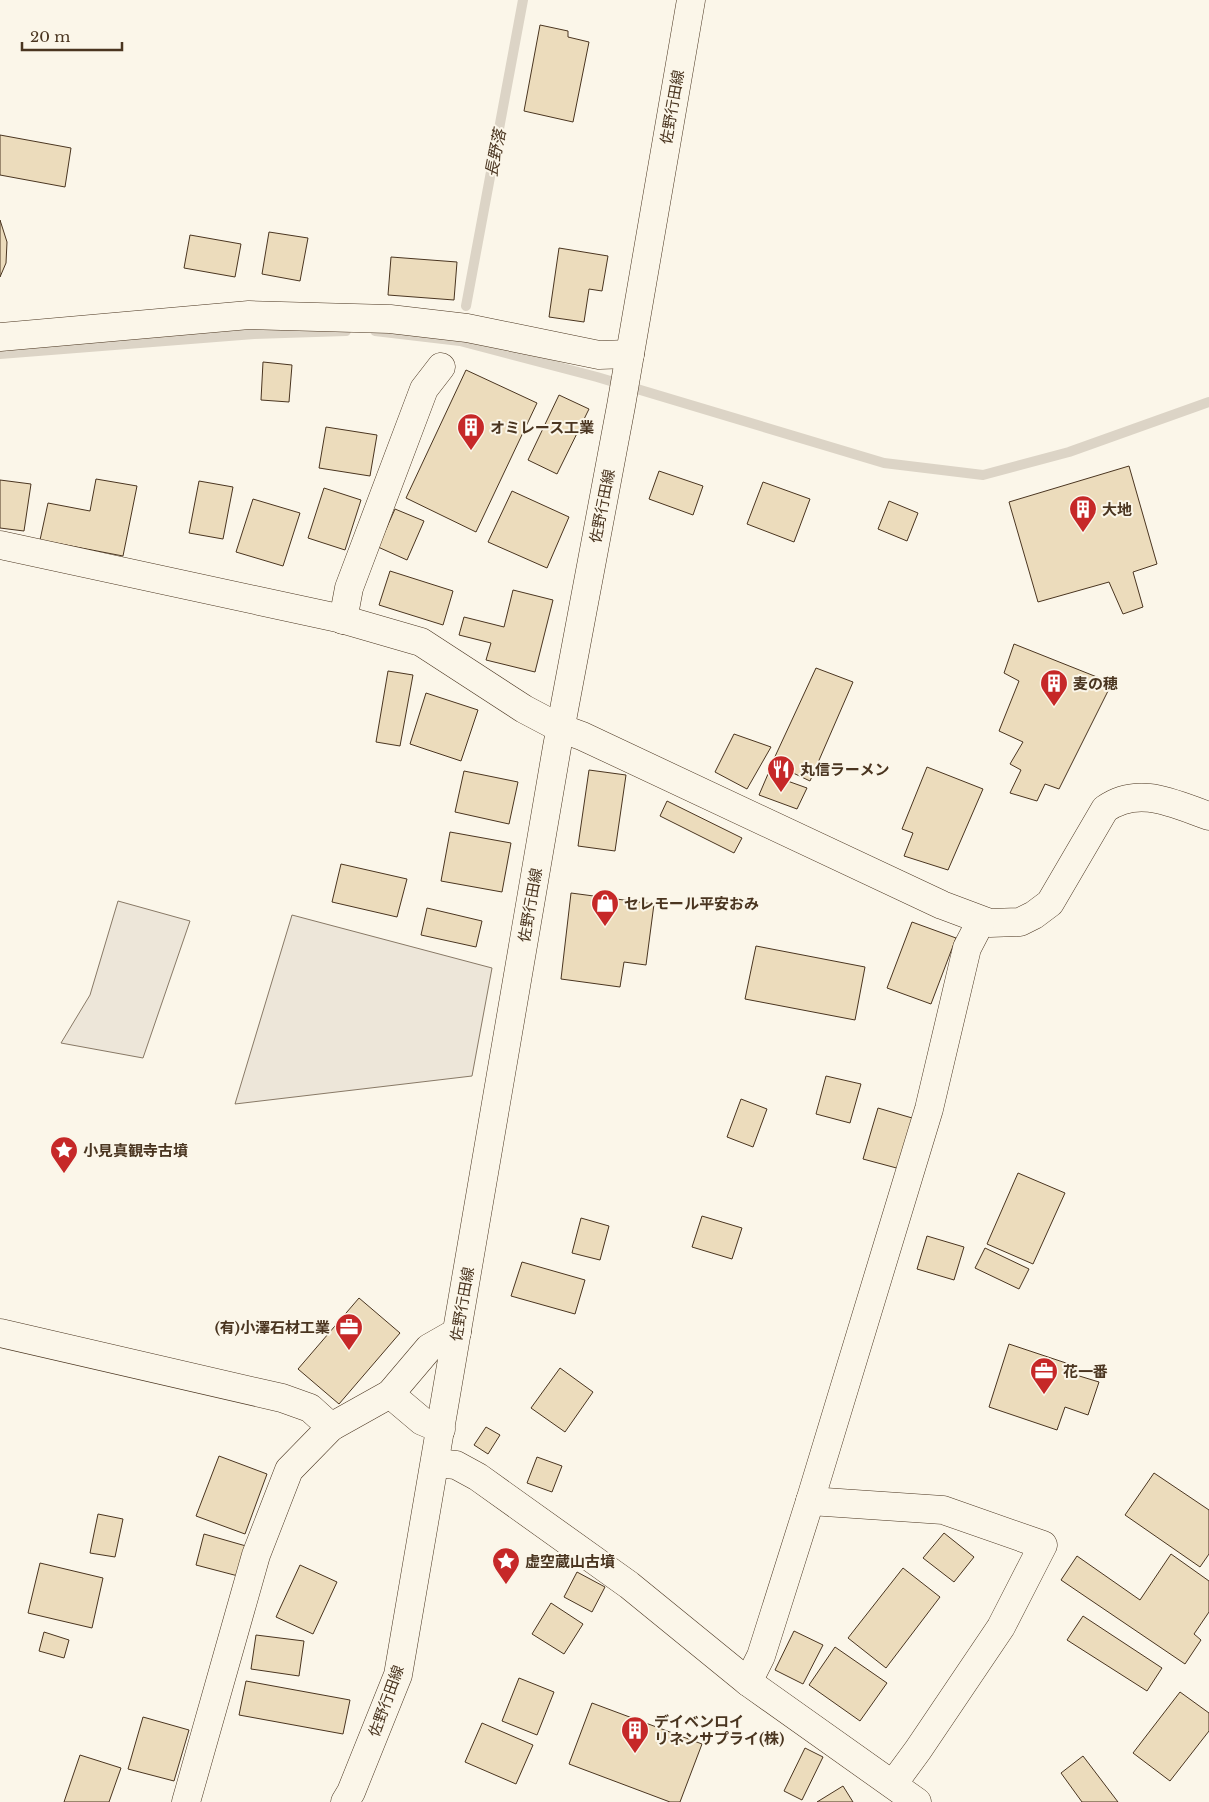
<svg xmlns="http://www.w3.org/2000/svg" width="1209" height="1802" viewBox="0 0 1209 1802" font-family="'Libre Baskerville','Noto Sans JP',serif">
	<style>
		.green { fill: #ede6d9; stroke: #887966 }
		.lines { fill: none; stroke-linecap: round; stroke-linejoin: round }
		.stream { stroke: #dcd4c6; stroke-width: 10 }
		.building { fill: #ecdcbc; stroke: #4a3520 }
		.minor-casing { stroke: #4a3520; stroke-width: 29 }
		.major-casing { stroke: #4a3520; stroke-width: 29 }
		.minor { stroke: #fbf6e9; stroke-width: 28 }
		.major { stroke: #fbf6e9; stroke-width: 28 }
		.labels { text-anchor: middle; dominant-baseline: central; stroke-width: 4; stroke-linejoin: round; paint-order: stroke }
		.street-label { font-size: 15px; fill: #4a3520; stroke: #fbf6e9 }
		.poi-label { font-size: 15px; font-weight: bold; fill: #4a3520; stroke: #fbf6e9; text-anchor: start }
		.water-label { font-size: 16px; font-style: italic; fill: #4a3520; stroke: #fbf6e9 }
	</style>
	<rect width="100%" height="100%" fill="#fbf6e9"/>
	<g class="green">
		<path d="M118 901 190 921 143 1058 61 1043 90 995Z"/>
		<path d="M292 915 492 968 472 1076 235 1104Z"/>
	</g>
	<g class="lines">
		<g class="stream">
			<path d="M466 306 523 0"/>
			<path d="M375 331 460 341 597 377 884 463 983 475 1069 452 1209 402"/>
			<path d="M0 354 254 334 346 331"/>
		</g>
	</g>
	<g class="building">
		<path d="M540 25 568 31V37L589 42 573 122 524 111Z"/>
		<path d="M0 135 71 148 65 187 0 175Z"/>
		<path d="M0 220 7 242 6 263 0 277Z"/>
		<path d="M269 232 308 238 300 281 262 274Z"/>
		<path d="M190 235 241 244 235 277 184 268Z"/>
		<path d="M559 248 608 256 602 291 589 289 584 322 549 317Z"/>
		<path d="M391 257 457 262 454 300 388 295Z"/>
		<path d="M263 362 292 365 289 402 261 400Z"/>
		<path d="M466 370 537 403 476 532 406 498Z"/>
		<path d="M559 395 589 409 557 474 528 460Z"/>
		<path d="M326 427 377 435 370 476 319 468Z"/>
		<path d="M1129 466 1157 564 1133 572 1143 607 1123 614 1109 582 1038 602 1009 502Z"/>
		<path d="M659 471 703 486 693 515 649 499Z"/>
		<path d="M96 479 137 486 123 556 40 540 48 503 90 511Z"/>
		<path d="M0 480 31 484 24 531 0 528Z"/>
		<path d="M199 481 233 487 223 539 189 533Z"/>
		<path d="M763 482 810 499 794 542 747 524Z"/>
		<path d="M324 488 361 500 345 550 308 538Z"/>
		<path d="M512 491 569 517 547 568 488 542Z"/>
		<path d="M253 499 300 513 283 566 236 552Z"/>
		<path d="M889 501 918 513 907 541 878 529Z"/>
		<path d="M395 509 424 521 407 560 378 547Z"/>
		<path d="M390 571 453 591 443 625 379 605Z"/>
		<path d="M513 590 553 600 535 672 486 660 491 643 459 635 464 617 504 627Z"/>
		<path d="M1014 644 1112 683 1059 789 1045 784 1037 801 1010 793 1021 770 1010 764 1023 742 999 731 1019 681 1004 673Z"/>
		<path d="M816 668 853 682 810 781 772 763Z"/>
		<path d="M388 671 413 675 400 746 376 742Z"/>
		<path d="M426 693 478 710 461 761 410 744Z"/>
		<path d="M734 734 771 747 747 789 715 772Z"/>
		<path d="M927 767 983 789 948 870 904 856 913 833 902 829Z"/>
		<path d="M589 770 626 775 615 851 578 846Z"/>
		<path d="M464 771 518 782 509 824 455 812Z"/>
		<path d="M768 774 807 788 797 809 759 795Z"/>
		<path d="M667 801 742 838 734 853 660 816Z"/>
		<path d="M450 832 511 843 502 892 441 881Z"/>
		<path d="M341 864 407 879 397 917 332 902Z"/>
		<path d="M571 893 654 904 646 965 624 962 620 987 561 979Z"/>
		<path d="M427 908 482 921 476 947 421 935Z"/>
		<path d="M912 922 956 938 931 1004 887 988Z"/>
		<path d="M756 946 865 967 855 1020 745 999Z"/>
		<path d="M826 1076 861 1084 850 1123 816 1114Z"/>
		<path d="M741 1099 767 1109 753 1147 727 1137Z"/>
		<path d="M878 1108 919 1120 904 1170 863 1159Z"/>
		<path d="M1018 1173 1065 1193 1033 1264 987 1244Z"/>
		<path d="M702 1216 742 1228 732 1259 692 1247Z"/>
		<path d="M581 1218 609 1226 600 1260 572 1253Z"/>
		<path d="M927 1236 964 1247 954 1280 917 1269Z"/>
		<path d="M985 1248 1029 1269 1019 1289 975 1268Z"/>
		<path d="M522 1262 585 1280 575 1314 511 1296Z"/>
		<path d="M359 1298 400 1333 339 1404 298 1369Z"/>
		<path d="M1009 1344 1078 1367 1076 1375 1099 1382 1088 1415 1065 1407 1057 1430 989 1407Z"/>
		<path d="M560 1368 593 1392 565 1432 531 1408Z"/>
		<path d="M486 1427 500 1435 488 1454 474 1445Z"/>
		<path d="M219 1456 267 1474 245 1534 196 1516Z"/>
		<path d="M537 1457 562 1466 552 1492 527 1483Z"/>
		<path d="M1154 1473 1209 1510V1554L1200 1567 1125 1515Z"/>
		<path d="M98 1514 123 1519 115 1557 90 1553Z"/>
		<path d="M944 1533 974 1557 954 1582 923 1558Z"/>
		<path d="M204 1534 246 1546 238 1576 196 1565Z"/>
		<path d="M1171 1554 1209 1581V1612L1194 1634 1201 1640 1185 1664 1061 1580 1077 1556 1140 1600Z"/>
		<path d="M40 1563 103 1578 92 1628 28 1613Z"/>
		<path d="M300 1565 337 1582 313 1634 276 1617Z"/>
		<path d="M903 1568 940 1597 886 1668 848 1638Z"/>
		<path d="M577 1572 605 1587 592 1612 564 1597Z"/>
		<path d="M551 1603 583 1624 564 1654 532 1634Z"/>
		<path d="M1083 1616 1162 1668 1147 1691 1067 1640Z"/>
		<path d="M794 1631 823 1645 803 1684 775 1670Z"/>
		<path d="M44 1632 69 1640 64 1658 39 1651Z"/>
		<path d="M256 1635 304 1641 299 1676 251 1669Z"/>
		<path d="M835 1647 887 1683 860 1721 809 1685Z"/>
		<path d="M519 1678 554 1692 537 1735 502 1721Z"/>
		<path d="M246 1681 350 1700 343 1734 239 1715Z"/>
		<path d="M1180 1692 1209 1713V1731L1170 1781 1133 1753Z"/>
		<path d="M592 1703 702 1744 680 1802H670L569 1764Z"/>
		<path d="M143 1717 189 1730 174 1781 128 1769Z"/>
		<path d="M482 1723 533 1745 516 1784 465 1762Z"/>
		<path d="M805 1748 823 1757 802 1800 784 1791Z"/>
		<path d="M80 1755 121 1768 109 1802H64Z"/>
		<path d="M1083 1756 1118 1802H1082L1061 1773Z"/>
		<path d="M843 1786 853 1802H817Z"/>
	</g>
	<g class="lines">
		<g class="minor-casing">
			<g id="minor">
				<path d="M0 337 249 315 390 319 467 328 599 355 630 354"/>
				<path d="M0 545 338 618 421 642 524 709 560 728 582 736 942 905 990 923 1020 922 1034 915 1050 903 1105 809C1139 785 1174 804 1209 816"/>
				<path d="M343 620 349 588 424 389 441 367"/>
				<path d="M0 1333 282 1398 310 1408 331 1427"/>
				<path d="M390 1394 422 1421 441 1429"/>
				<path d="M436 1463 456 1465 478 1477 629 1585 748 1682 917 1802"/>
				<path d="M810 1501 943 1510 1043 1545 1001 1627 918 1750 893 1784"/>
				<path d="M748 1682 761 1656 810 1501 929 1109 967 948 981 921"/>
				<path d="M186 1802 256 1555 289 1470 331 1427 390 1394 429 1348 457 1332"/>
			</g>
		</g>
		<g class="major-casing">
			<path id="major" d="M345 1802 351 1792 398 1675 557 747 621 406 691 0"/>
		</g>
		<use href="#minor" class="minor"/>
		<use href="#major" class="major"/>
	</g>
	<defs>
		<g id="building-pin" transform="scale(1.4375)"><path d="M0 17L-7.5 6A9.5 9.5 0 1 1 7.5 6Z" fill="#c62828" stroke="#fbf6e9"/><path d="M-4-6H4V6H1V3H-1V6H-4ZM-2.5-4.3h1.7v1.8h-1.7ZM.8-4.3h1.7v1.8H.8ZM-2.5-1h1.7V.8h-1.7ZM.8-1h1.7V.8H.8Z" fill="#fff"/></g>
		<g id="restaurant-pin" transform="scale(1.4375)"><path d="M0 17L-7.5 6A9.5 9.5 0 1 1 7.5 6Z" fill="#c62828" stroke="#fbf6e9"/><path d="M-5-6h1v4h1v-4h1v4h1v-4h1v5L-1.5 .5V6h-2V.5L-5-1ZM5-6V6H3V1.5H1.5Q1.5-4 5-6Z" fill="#fff"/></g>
		<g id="shop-pin" transform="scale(1.4375)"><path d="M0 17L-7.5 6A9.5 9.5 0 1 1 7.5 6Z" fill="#c62828" stroke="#fbf6e9"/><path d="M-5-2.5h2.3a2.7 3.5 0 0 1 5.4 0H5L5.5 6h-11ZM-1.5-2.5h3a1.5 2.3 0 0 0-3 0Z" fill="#fff"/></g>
		<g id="sight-pin" transform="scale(1.4375)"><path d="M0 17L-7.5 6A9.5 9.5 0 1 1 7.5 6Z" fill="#c62828" stroke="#fbf6e9"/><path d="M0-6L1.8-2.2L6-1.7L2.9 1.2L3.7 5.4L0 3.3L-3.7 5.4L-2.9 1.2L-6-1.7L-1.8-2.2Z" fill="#fff"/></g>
		<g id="office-pin" transform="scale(1.4375)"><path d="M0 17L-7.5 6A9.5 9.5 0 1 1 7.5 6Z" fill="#c62828" stroke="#fbf6e9"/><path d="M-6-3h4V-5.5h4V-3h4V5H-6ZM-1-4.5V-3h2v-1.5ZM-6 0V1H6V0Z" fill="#fff"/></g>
	</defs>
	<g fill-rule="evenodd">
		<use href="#building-pin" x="471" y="427"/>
		<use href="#building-pin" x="1083" y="509"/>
		<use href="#building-pin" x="1054" y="683"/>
		<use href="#restaurant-pin" x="781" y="769"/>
		<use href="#shop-pin" x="605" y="903"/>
		<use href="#sight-pin" x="64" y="1150"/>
		<use href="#office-pin" x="349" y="1327"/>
		<use href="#office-pin" x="1044" y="1371"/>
		<use href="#sight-pin" x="506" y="1561"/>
		<use href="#building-pin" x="635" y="1730"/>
	</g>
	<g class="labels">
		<g class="street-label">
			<text transform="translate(672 107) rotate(-80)">佐野行田線</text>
			<text transform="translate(602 506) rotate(-79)">佐野行田線</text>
			<text transform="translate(530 905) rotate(-80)">佐野行田線</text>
			<text transform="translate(462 1304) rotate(-80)">佐野行田線</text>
			<text transform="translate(386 1701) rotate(-70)">佐野行田線</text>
		</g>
		<g class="poi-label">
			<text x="490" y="427">オミレース工業</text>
			<text x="1102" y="509">大地</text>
			<text x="1073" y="683">麦の穂</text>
			<text x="800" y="769">丸信ラーメン</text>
			<text x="624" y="903">セレモール平安おみ</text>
			<text x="83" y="1150">小見真観寺古墳</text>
			<text x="330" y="1327" text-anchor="end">(有)小澤石材工業</text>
			<text x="1063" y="1371">花一番</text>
			<text x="525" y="1561">虚空蔵山古墳</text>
			<text x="654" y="1721">デイベンロイ<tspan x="654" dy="17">リネンサプライ(株)</tspan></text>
		</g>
		<g class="water-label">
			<text transform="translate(495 153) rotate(-79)">長野落</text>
		</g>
	</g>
	<path d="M22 42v8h100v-8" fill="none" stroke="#4a3520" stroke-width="2.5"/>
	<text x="30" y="42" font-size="15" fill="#4a3520" stroke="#fbf6e9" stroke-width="4" paint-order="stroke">20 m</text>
</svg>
